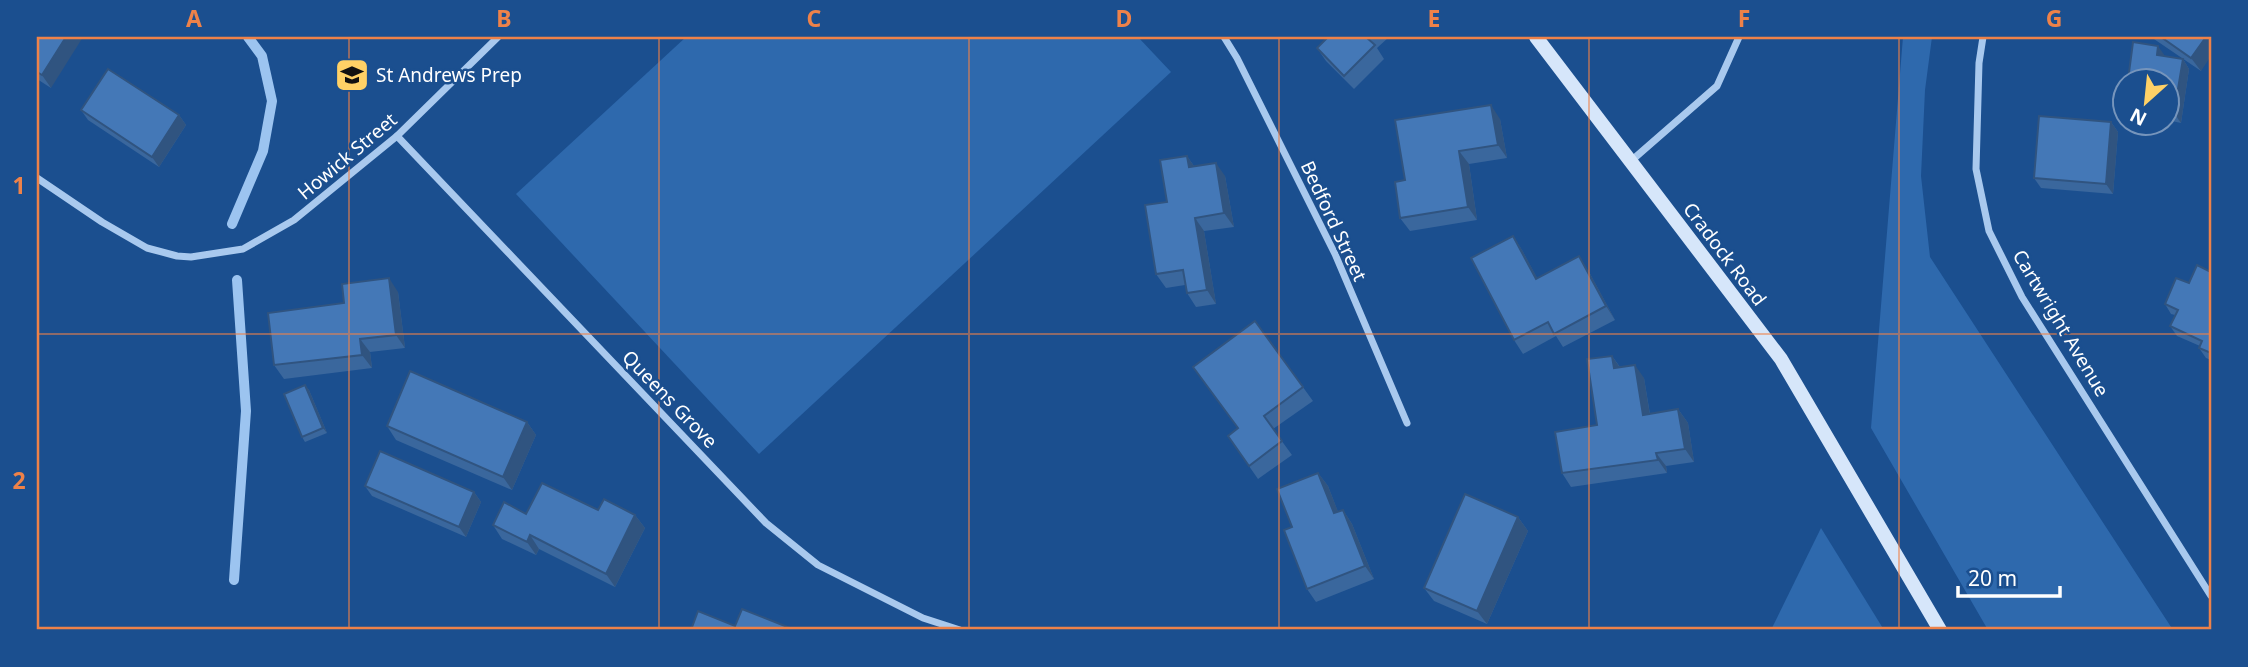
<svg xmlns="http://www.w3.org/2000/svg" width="2248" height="667" viewBox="0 0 2248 667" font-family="'Noto Sans',sans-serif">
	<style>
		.green { fill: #2e69ad }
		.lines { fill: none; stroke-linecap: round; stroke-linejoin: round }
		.stream { stroke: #9cc4f0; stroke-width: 10 }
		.street { stroke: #a9c9ee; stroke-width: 7 }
		.secondary { stroke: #d6e6fa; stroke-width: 14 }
		.wall { fill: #3a679d }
		.shaded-wall { fill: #305480 }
		.building { fill: #4478b7; stroke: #305480; stroke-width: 2 }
		.grid { fill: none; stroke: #ee8249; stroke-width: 2; stroke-opacity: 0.55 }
		.labels { text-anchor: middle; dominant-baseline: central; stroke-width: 5; stroke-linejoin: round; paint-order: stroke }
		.poi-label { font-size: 19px; fill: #fff; stroke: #1b4f8f; text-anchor: start }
		.street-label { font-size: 19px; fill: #fff; stroke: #1b4f8f }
		.neatline { fill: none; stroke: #ee8249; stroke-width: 2.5 }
		.grid-label { font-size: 23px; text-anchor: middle; font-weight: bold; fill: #ee8249 }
	</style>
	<rect width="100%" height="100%" fill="#1b4f8f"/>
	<g class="green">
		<path d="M686 37H1138L1171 72 759 454 516 194Z"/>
		<path d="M1903 37H1932L1925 90 1921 176 1930 257 2173 630H1988L1871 428Z"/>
		<path d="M1821 528 1884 630H1771Z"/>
	</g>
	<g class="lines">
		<g class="stream">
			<path d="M232 224 263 151 272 101 262 56 248 37"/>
			<path d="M234 580 246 411 237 280"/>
		</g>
		<g class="street">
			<path d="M1224 37 1237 58 1335 254 1407 423"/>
			<path d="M1983 37 1979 63 1976 169 1989 231 2022 297 2211 596"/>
			<path d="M397 136 766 523 818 565 923 618 960 630"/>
			<path d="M1631 161 1717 86 1739 37"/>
			<path d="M37 178 102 222 147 248 177 256 191 257 243 249 294 220 397 136 498 37"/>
		</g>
		<path class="secondary" d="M1536 37 1781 359 1940 630"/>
	</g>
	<g class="wall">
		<path d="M37 37 51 88 37 79Z"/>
		<path d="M1328 37H1389L1377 48 1384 59 1354 89 1326 61 1317 48Z"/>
		<path d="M2151 37H2211L2201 71Z"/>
		<path d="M2165 57 2183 59 2189 69 2181 123 2167 120V80Z"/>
		<path d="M81 110 179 115 186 125 159 167 88 120Z"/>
		<path d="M1500 119 1507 158 1469 164 1477 220 1410 231 1400 218 1405 180Z"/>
		<path d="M2111 122 2118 132 2113 194 2041 188 2034 178Z"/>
		<path d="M1187 156 1194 166 1225 176 1234 227 1204 231 1216 304 1196 307 1187 293 1185 285 1166 288 1156 274 1167 202Z"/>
		<path d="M1513 236 1522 250 1537 278 1588 270 1615 320 1563 347 1556 336 1523 354 1514 340Z"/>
		<path d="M2211 272V360L2206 358 2199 348 2200 346 2177 336 2170 326 2175 315 2171 314 2165 304 2189 283Z"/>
		<path d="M398 292 405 348 370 352 372 368 284 379 274 365 344 303Z"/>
		<path d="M1255 321 1313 401 1273 429 1292 455 1258 479 1228 436 1238 429Z"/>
		<path d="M1612 356 1620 367 1644 378 1650 414 1678 409 1688 423 1694 462 1666 466 1667 473 1571 487 1562 473 1597 425Z"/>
		<path d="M305 385 309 390 327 433 305 442 302 437Z"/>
		<path d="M527 422 536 435 512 490 396 440 387 426Z"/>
		<path d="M1318 473 1328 486 1338 512 1343 510 1352 524 1374 579 1316 602 1307 589 1292 527Z"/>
		<path d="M365 486 474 492 481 502 466 537 372 496Z"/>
		<path d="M598 510 635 515 645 528 615 587 539 549 536 555 502 539 493 525 526 514Z"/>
		<path d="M1518 517 1528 531 1487 624 1434 601 1424 588Z"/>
	</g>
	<g class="shaded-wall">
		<path d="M66 37H83L51 88 42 75Z"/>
		<path d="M2206 37H2211V56L2201 71 2191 58Z"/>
		<path d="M2158 46 2165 56 2157 55Z"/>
		<path d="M2183 59 2189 69 2181 123 2174 113Z"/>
		<path d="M1491 105 1500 119 1507 158 1498 145Z"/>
		<path d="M179 115 186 125 159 167 152 157Z"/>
		<path d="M2111 122 2118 132 2113 194 2106 184Z"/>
		<path d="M1459 151 1469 164 1477 220 1468 207Z"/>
		<path d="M1187 156 1196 169 1189 167Z"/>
		<path d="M1216 163 1225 176 1234 227 1224 213Z"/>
		<path d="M1195 218 1204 231 1216 304 1207 290Z"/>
		<path d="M1513 236 1522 250 1545 292 1536 279Z"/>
		<path d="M1579 256 1588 270 1615 320 1606 306Z"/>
		<path d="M389 278 398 292 405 348 396 335Z"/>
		<path d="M360 339 370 352 372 368 362 355Z"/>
		<path d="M1612 356 1621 369 1614 368Z"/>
		<path d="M1635 365 1644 378 1652 428 1643 415Z"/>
		<path d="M305 385 309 390 327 433 323 428Z"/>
		<path d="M1678 409 1688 423 1694 462 1685 449Z"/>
		<path d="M527 422 536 435 512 490 503 477Z"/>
		<path d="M1656 453 1666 466 1667 473 1658 460Z"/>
		<path d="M1318 473 1328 486 1344 527 1334 513Z"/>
		<path d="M474 492 481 502 466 537 459 527Z"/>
		<path d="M1343 510 1352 524 1374 579 1365 566Z"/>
		<path d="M635 515 645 528 615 587 606 574Z"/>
		<path d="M1518 517 1528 531 1487 624 1477 611Z"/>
		<path d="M530 535 539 549 536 555 527 542Z"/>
	</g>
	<g class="building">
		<path d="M37 37H66L42 75 37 72Z"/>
		<path d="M1328 37H1366L1375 45 1344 76 1317 48Z"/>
		<path d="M2161 37H2206L2191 58Z"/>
		<path d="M2133 42 2158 46 2157 55 2183 59 2174 113 2167 112V80H2128Z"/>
		<path d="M108 69 179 115 152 157 81 110Z"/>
		<path d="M1491 105 1498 145 1459 151 1468 207 1400 218 1395 182 1405 180 1395 120Z"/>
		<path d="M2039 116 2111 122 2106 184 2034 178Z"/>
		<path d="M1187 156 1189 167 1216 163 1224 213 1195 218 1207 290 1187 293 1183 270 1156 274 1145 205 1167 202 1160 160Z"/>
		<path d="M1513 236 1536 279 1579 256 1606 306 1554 334 1548 322 1514 340 1471 258Z"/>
		<path d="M2197 265 2211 272V353L2199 348 2202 341 2170 326 2178 310 2165 304 2176 278 2189 283Z"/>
		<path d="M389 278 396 335 360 339 362 355 274 365 268 313 344 303 342 284Z"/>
		<path d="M1255 321 1303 387 1264 416 1282 441 1249 466 1228 436 1238 428 1193 367Z"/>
		<path d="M1612 356 1614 368 1635 365 1643 415 1678 409 1685 449 1656 453 1658 460 1562 473 1555 432 1597 425 1587 359Z"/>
		<path d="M410 371 527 422 503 477 387 426Z"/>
		<path d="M305 385 323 428 302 437 284 394Z"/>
		<path d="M380 451 474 492 459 527 365 486Z"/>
		<path d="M1318 473 1334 513 1343 510 1365 566 1307 589 1284 530 1292 527 1277 489Z"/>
		<path d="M542 483 598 510 604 499 635 515 606 574 530 535 527 542 493 525 504 502 526 514Z"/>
		<path d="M1465 494 1518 517 1477 611 1424 588Z"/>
		<path d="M742 609 795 630H691L698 611 735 626Z"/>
	</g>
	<path class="grid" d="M349 37V630M659 37V630M969 37V630M1279 37V630M1589 37V630M1899 37V630M37 334H2211"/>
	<defs>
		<g id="school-square" transform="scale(1.75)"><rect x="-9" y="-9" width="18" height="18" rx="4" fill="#ffd166" stroke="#1b4f8f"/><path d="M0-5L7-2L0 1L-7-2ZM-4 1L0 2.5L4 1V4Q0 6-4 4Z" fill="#111"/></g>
	</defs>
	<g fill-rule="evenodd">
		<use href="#school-square" x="352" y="75"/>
	</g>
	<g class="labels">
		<g class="poi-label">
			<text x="376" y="75">St Andrews Prep</text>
		</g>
		<g class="street-label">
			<text transform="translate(347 156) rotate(-40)">Howick Street</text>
			<text transform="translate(1334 221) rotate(65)">Bedford Street</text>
			<text transform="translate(1725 254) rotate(53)">Cradock Road</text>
			<text transform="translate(2061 323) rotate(59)">Cartwright Avenue</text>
			<text transform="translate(670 399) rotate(46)">Queens Grove</text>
		</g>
	</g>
	<rect width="2248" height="667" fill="none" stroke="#1b4f8f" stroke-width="77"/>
	<g transform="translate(2146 102) rotate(207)"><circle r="33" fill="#1b4f8f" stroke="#7695bc" stroke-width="2"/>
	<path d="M0-5L12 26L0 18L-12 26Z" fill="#ffd166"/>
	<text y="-10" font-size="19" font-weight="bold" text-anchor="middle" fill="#ffffff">N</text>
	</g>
	<path d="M1958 586v10h102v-10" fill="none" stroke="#ffffff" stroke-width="3.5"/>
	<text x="1968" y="586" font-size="21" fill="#ffffff" stroke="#1b4f8f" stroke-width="5" paint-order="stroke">20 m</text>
	<rect x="38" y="38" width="2172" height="590" class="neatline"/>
	<g class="grid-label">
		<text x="194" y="27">A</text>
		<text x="504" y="27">B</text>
		<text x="814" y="27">C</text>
		<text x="1124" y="27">D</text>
		<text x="1434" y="27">E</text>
		<text x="1744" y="27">F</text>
		<text x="2054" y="27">G</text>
		<text x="19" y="194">1</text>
		<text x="19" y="489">2</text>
	</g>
</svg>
